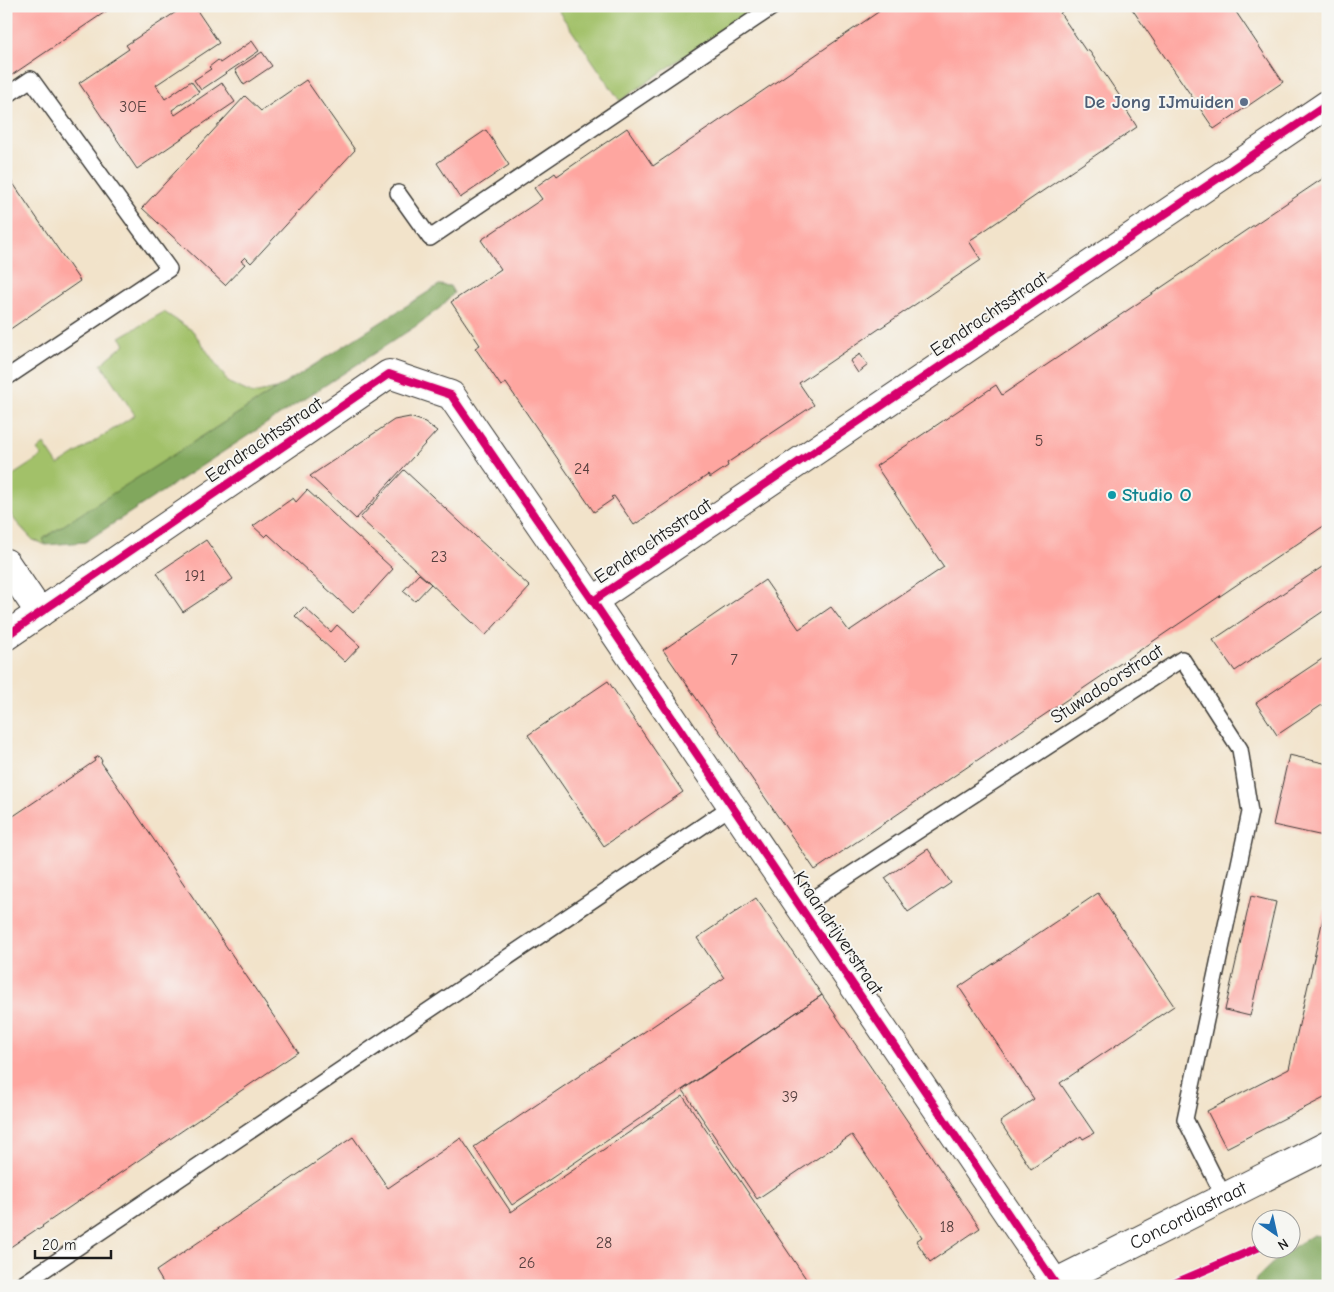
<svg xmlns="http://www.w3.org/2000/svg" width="1334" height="1292" viewBox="0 0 1334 1292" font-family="'Comic Neue',sans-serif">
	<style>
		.green { fill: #a2c169; stroke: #5f6e42 }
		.forest { fill: #81a75d; stroke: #4e623c }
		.building { fill: #fea6a0 }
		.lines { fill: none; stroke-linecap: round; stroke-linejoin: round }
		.service-casing { stroke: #3c3a36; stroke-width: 18 }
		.minor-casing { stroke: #3c3a36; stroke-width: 30 }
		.tertiary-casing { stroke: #3c3a36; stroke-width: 30 }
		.service { stroke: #fff; stroke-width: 15 }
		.minor { stroke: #fff; stroke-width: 28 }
		.tertiary { stroke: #fff; stroke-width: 28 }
		.cycleway-casing { stroke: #f6f6f2; stroke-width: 11 }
		.cycleway { stroke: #d6006c; stroke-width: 8 }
		.service-dot { fill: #5c6f8a; stroke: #f6f6f2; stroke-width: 2 }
		.culture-dot { fill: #0f9aa8; stroke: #f6f6f2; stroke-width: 2 }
		.labels { text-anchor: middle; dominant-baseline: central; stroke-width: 4; stroke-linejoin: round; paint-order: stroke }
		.number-label { font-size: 16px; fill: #543e3d }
		.service-label { font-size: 19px; font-weight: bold; fill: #4e5e75; stroke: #f6f6f2; text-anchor: end }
		.street-label { font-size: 19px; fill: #1c1c1c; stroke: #f6f6f2 }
		.culture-label { font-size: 19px; font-weight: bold; fill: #0d838f; stroke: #f6f6f2; text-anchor: start }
	</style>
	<rect width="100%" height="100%" fill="#f6f6f2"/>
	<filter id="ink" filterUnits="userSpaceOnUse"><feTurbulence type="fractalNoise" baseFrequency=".02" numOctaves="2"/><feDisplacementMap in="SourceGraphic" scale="10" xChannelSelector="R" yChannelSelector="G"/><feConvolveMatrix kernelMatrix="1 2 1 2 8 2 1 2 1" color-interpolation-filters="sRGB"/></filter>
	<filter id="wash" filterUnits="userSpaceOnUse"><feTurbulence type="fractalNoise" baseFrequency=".0096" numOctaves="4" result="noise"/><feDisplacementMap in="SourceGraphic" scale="20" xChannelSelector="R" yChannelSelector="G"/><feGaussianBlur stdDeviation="1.12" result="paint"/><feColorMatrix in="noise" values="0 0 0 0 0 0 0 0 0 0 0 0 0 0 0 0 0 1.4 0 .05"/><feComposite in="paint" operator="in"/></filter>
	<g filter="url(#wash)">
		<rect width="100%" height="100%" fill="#f2e3ca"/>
		<g class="green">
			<path d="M555 6H757L620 101Z"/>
			<path d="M164 312 193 331 229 383 253 394 276 389 44 538 46 545 33 540 17 523 6 508V473L10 477 42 456 37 450 44 444 58 465 135 415 101 364 125 344 120 337Z"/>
		</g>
		<g class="forest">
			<path d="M439 285 450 286 454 293 441 307 416 326 85 542 46 545 43 539 73 519Z"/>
			<path d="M1313 1235 1328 1237V1286H1255L1256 1279 1283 1253 1292 1250V1248Z"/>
		</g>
		<g id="blocks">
			<g class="building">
				<path d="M6 6H114L6 79Z"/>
				<path d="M185 6H194L219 43 156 85 165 99 191 81 199 92 172 110 175 115 222 83 235 102 137 169 79 83 129 49 126 45Z"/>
				<path d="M887 6H1058L1062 12 1060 13 1086 51 1088 49 1127 107 1125 108 1137 127 969 241 981 260 799 383 814 405 727 463 728 466 710 478 708 475 634 525 614 496 611 497 613 499 594 512 506 383 501 386 475 348 480 345 451 302 501 269 481 240 542 199 534 188 555 173 557 176 627 128 653 166Z"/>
				<path d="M1130 6H1232L1283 82 1214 129Z"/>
				<path d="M252 41 259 51 201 90 194 80 211 69 209 67 218 60 220 63Z"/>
				<path d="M262 52 272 66 244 85 235 70Z"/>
				<path d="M306 80 355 150 251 263 245 257 241 261 245 264 225 285 142 208 245 96 261 111Z"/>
				<path d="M486 130 509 165 460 198 437 163Z"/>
				<path d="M6 173 80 281 6 332Z"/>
				<path d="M1328 175V523L815 870 663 650 765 580 799 629 831 607 849 631 944 567 876 466 996 385 1002 395Z"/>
				<path d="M860 354 868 365 858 373 850 361Z"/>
				<path d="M410 417 425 422 437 431 356 519 310 476 394 420Z"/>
				<path d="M404 470 530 587 486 635 360 518Z"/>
				<path d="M307 490 393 569 353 613 268 534 265 537 253 526 293 498 296 502Z"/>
				<path d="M206 540 233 579 183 612 157 573Z"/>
				<path d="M1328 563V608L1235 671 1213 640Z"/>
				<path d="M419 574 431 584 415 601 403 591Z"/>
				<path d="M304 607 331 632 337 625 360 646 345 662 295 616Z"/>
				<path d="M1328 655V701L1277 735 1256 703Z"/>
				<path d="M608 681 683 792 604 846 528 735Z"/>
				<path d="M1289 755 1328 764V837L1273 825Z"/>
				<path d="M99 756 102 761 101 762 298 1052 42 1226 43 1227 38 1230 37 1229 6 1250V821L95 761 94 759Z"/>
				<path d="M928 849 951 883 908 912 885 878Z"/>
				<path d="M1098 893 1174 1006 1060 1083 1094 1133 1083 1139 1081 1136 1031 1169 1000 1122 1034 1099 959 987Z"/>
				<path d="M1251 896 1276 902 1250 1016 1225 1010Z"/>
				<path d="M756 898 822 995 512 1205 474 1147 724 978 697 938Z"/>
				<path d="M1327 901 1328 1096 1226 1148 1207 1111 1289 1069Z"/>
				<path d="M822 995 980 1228 930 1262 916 1241 922 1237 852 1135 757 1199 683 1090Z"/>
				<path d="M683 1096 811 1286H165L156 1271 353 1137 388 1188 461 1138 511 1212Z"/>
			</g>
		</g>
	</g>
	<g filter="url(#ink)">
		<use href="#blocks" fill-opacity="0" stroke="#3c3a36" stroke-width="1"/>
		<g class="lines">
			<g class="service-casing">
				<g id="service">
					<path d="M6 96 31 79 169 269 6 378"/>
					<path d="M398 193 430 238 774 6"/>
					<path d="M801 907 1182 659 1240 749 1250 812 1185 1119 1224 1197"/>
					<path d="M20 1286 732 806"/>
				</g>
			</g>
			<g class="minor-casing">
				<g id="minor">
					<path d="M6 563 40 613"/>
					<path d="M593 601 1055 1283"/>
					<path d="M6 636 389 374 451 395 593 601 1328 104"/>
				</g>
			</g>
			<g class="tertiary-casing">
				<g id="tertiary">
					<path id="s1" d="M1049 1286 1328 1145"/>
				</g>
			</g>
			<use href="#service" class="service"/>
			<use href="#minor" class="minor"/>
			<use href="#tertiary" class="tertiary"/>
			<g class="cycleway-casing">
				<g id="cycleway">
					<path d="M593 601 1057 1286"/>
					<path d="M6 636 389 374 451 395 593 601 1328 104"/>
					<path d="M1168 1286 1262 1246"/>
				</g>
			</g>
			<use href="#cycleway" class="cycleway"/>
		</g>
	</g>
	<circle class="service-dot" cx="1244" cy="102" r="5"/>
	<circle class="culture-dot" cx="1112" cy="495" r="5"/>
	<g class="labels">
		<g class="number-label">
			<text x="133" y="107">30E</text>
			<text x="1039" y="441">5</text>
			<text x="582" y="469">24</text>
			<text x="439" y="557">23</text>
			<text x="195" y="576">191</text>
			<text x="734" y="660">7</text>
			<text x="790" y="1097">39</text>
			<text x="947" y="1227">18</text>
			<text x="604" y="1243">28</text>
			<text x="527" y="1263">26</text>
		</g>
		<g class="service-label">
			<text x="1234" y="102">De Jong IJmuiden</text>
		</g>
		<g class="street-label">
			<text transform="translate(989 314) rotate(-34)">Eendrachtsstraat</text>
			<text transform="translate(264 440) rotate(-34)">Eendrachtsstraat</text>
			<text transform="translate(653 541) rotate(-34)">Eendrachtsstraat</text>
			<text transform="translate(1107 684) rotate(-33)">Stuwadoorstraat</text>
			<text transform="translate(838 933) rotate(56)">Kraandrijverstraat</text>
			<text stroke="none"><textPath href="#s1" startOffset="156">Concordiastraat</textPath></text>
		</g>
		<g class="culture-label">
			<text x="1122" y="495">Studio O</text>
		</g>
	</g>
	<rect width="1334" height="1292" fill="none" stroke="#f6f6f2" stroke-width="25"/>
	<g transform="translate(1276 1234) rotate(146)"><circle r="24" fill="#f6f6f2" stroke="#9f9f9c"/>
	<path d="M0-4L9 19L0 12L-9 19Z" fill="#1f6fb2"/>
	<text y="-8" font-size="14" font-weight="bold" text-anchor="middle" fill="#1c1c1c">N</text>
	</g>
	<path d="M35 1250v8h76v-8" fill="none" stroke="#1c1c1c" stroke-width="2.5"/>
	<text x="42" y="1250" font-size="15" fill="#1c1c1c" stroke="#f6f6f2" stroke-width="4" paint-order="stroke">20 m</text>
</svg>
